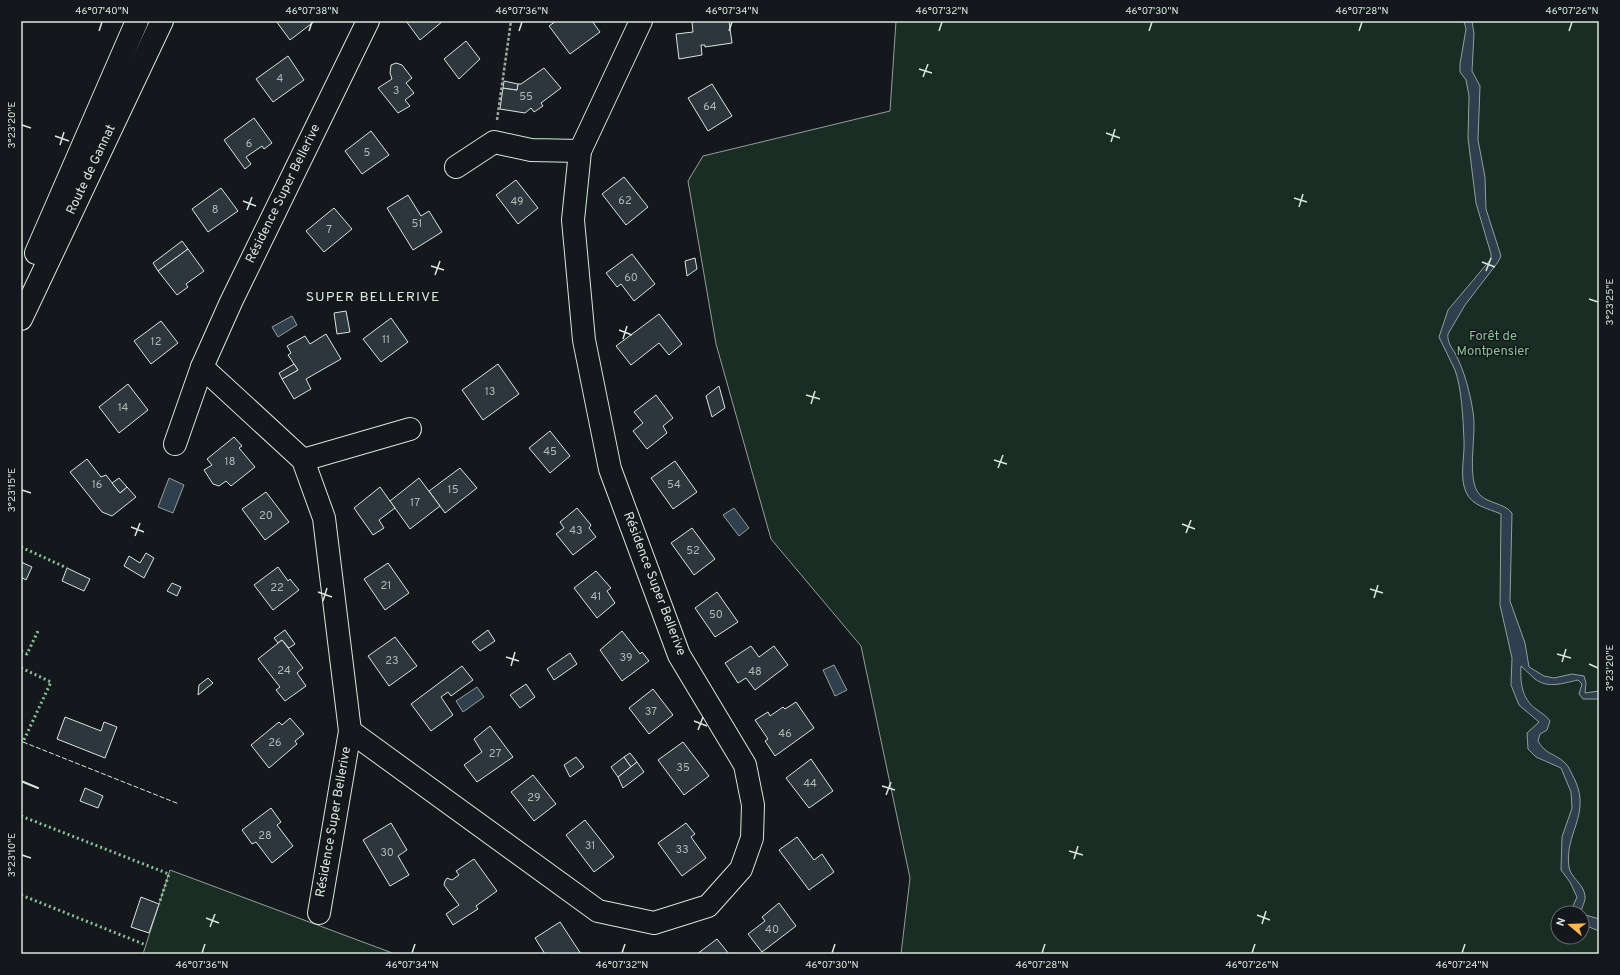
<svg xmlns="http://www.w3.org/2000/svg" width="1620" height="975" viewBox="0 0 1620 975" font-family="Overpass,sans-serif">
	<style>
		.green { fill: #1a2d24; stroke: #939e99; fill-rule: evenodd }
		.water { fill: #2f3f4d; stroke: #939e99 }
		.building { fill: #2c363c; stroke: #d8e6dc }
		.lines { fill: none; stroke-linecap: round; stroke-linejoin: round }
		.minor-casing { stroke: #d8e6dc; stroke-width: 24 }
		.major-casing { stroke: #d8e6dc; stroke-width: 24 }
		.path { stroke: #9da8a2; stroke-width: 2.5; stroke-dasharray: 3 2; stroke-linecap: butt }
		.minor { stroke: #14181c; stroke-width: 22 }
		.major { stroke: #14181c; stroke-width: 22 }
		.hedge { stroke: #8ac095; stroke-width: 3; stroke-dasharray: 2 3; stroke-linecap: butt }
		.fence { stroke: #d8e6dc; stroke-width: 1; stroke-dasharray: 5 2; stroke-linecap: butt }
		.wall { stroke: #d8e6dc; stroke-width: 2 }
		.ticks { fill: none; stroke: #d8e6dc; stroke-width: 1.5 }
		.labels { text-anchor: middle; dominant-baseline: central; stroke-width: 3; stroke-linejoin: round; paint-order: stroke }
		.number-label { font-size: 11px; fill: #adbab4 }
		.street-label { font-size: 13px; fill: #d8e6dc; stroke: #14181c }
		.park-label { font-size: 13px; fill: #8ac095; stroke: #14181c }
		.neighbourhood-label { font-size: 14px; letter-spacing: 1px; fill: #d8e6dc; stroke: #14181c }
		.neatline { fill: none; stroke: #d8e6dc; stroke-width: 1.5 }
		.ticks-label { font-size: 10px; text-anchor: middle; fill: #d8e6dc }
	</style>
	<rect width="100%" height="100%" fill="#14181c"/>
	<g class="green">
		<path d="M896 21H1599V954H901L910 878 861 646 771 539 716 344 688 181 703 156 890 111ZM1558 913H1582V937H1558Z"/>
		<path d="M170 870 395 954H143Z"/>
	</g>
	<g class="water">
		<path d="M1464 21H1472L1474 34 1472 71 1480 86 1478 140 1485 177 1486 209 1501 256 1498 262 1465 305 1448 334C1447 341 1451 347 1455 353 1464 370 1470 392 1473 412 1477 433 1467 472 1477 491 1484 504 1504 502 1512 513L1510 601 1525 643 1529 667 1544 676 1554 678 1572 674 1584 676 1586 683 1585 693 1599 691V699H1583L1579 694 1582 684 1578 680C1564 683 1548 689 1535 679 1530 675 1526 670 1521 666 1520 683 1522 699 1536 709 1541 713 1547 716 1550 721L1547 730 1540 734 1538 741C1546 755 1554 753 1564 762 1569 766 1572 775 1575 780 1591 815 1564 834 1569 867 1570 877 1584 884 1585 896 1586 901 1581 908 1581 913H1570L1577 897 1570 882 1561 870 1562 837 1572 808 1571 792 1561 768 1536 757 1528 749 1527 733 1539 722 1519 705 1511 685 1512 658 1500 605 1501 514C1487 508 1472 506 1466 492 1459 477 1465 456 1464 440 1463 420 1462 389 1455 370 1450 359 1444 348 1439 337L1448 310 1491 259V254L1476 203 1468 138 1469 96 1466 80 1460 72V64L1466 29Z"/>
		<path d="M292 316 297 325 278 337 272 327Z"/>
		<path d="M169 478 184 485 173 513 158 507Z"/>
		<path d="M734 508 749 528 739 536 723 515Z"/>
		<path d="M834 665 847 690 835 696 823 670Z"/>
		<path d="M477 687 484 697 463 712 456 701Z"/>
		<path d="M1582 914 1599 919V931L1582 924Z"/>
	</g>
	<g class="building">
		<path d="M276 21H315L290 40Z"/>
		<path d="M406 21H443L420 40Z"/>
		<path d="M556 21H592L600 32 570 54 549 26Z"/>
		<path d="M698 21H729L732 43 705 47V45H701L702 55 679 59 676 34 693 32 692 22Z"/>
		<path d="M466 41 480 59 459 79 444 59Z"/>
		<path d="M288 56 304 80 273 102 256 79Z"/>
		<path d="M396 63 402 65 412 78 406 83 414 93 405 100 410 106 398 113 378 88 392 79 390 73 391 65Z"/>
		<path d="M544 68 561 88 541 103 543 106 534 112 531 108 525 113 500 109 503 88 517 90 518 84H521Z"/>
		<path d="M504 81 518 84 517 90 503 88Z"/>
		<path d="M712 84 732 116 708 131 688 98Z"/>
		<path d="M254 118 272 143 264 149 262 146 246 157 251 164 245 169 224 140Z"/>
		<path d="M371 131 389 155 362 174 345 151Z"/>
		<path d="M624 177 648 207 626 225 602 194Z"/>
		<path d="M516 180 538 208 518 224 496 195Z"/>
		<path d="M221 188 238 211 208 232 192 209Z"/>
		<path d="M408 195 421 216 429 211 442 232 413 250 387 208Z"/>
		<path d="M334 208 352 229 324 252 306 231Z"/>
		<path d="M182 241 188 249 158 271 153 263Z"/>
		<path d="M188 249 204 271 186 284 188 287 177 295 158 271Z"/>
		<path d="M632 254 655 284 634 301 621 284 617 287 606 273Z"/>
		<path d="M695 258 697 269 687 276 685 261Z"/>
		<path d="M346 311 350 332 337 334 334 313Z"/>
		<path d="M659 314 682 344 669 355 659 343 631 365 616 346Z"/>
		<path d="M391 318 408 342 381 362 363 339Z"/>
		<path d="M161 321 178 343 151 364 134 341Z"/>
		<path d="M326 334 341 359 306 379 311 389 294 399 282 379 298 370 288 355 291 353 287 346 305 336 310 344Z"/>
		<path d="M294 364 298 370 282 379 279 373Z"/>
		<path d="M498 364 519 394 483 420 462 390Z"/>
		<path d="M128 384 148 410 119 433 99 407Z"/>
		<path d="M719 386 725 408 712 417 706 396Z"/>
		<path d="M656 395 673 418 663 426 667 433 647 449 633 431 643 423 634 412Z"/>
		<path d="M550 431 570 456 550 473 529 448Z"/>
		<path d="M234 437 242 446 239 448 255 467 231 486 226 481 219 486 213 484 204 470 212 465 207 459Z"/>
		<path d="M87 459 101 477 106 475 120 493 127 487 136 497 112 516 102 512 70 472Z"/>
		<path d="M675 461 697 492 673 509 651 478Z"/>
		<path d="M460 468 477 488 445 513 429 491Z"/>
		<path d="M119 478 127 487 120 493 112 483Z"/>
		<path d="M419 478 440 506 410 529 390 501Z"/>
		<path d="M380 487 395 508 379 520 384 528 373 535 354 508Z"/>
		<path d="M266 492 289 522 265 540 242 509Z"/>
		<path d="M577 508 591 525 589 528 596 537 573 555 556 534 564 528 560 522Z"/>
		<path d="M692 528 715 559 694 575 671 543Z"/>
		<path d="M146 553 154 558 144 578 124 566 129 556 140 563Z"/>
		<path d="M21 562 32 567 26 580 21 577Z"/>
		<path d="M388 563 409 593 385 610 364 579Z"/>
		<path d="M278 567 288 581 290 579 299 590 273 610 254 585Z"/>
		<path d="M67 568 90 579 84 591 62 581Z"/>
		<path d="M596 571 611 588 607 591 615 603 597 618 574 588Z"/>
		<path d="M172 583 181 587 177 596 167 591Z"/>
		<path d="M717 592 738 622 715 637 695 608Z"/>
		<path d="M285 630 295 644 289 648 282 640 278 643 274 638Z"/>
		<path d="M488 630 495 641 480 651 472 642Z"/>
		<path d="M622 631 640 654 642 652 649 661 622 681 600 650Z"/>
		<path d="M395 637 417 666 389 686 368 656Z"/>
		<path d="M282 640 303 668 297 673 306 686 285 701 276 690 280 687 258 659Z"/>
		<path d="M751 646 759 657 774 646 788 665 755 690 746 678 738 683 725 663Z"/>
		<path d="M570 653 577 664 554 680 547 669Z"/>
		<path d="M462 666 473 680 451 696 448 692 441 697 453 715 431 731 411 704Z"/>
		<path d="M208 678 213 683 198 695 199 685Z"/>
		<path d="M526 684 535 697 520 708 510 695Z"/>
		<path d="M653 689 673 715 649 734 629 708Z"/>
		<path d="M796 702 814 728 775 756 765 741 768 739 755 720 768 712 770 716 783 707 785 709Z"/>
		<path d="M65 717 101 731 104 722 117 727 105 758 57 739Z"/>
		<path d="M290 718 304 734 295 741 297 744 269 768 251 745 279 722 282 725Z"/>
		<path d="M490 726 513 757 477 782 464 765 482 752 474 739Z"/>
		<path d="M683 742 709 776 684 795 658 760Z"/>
		<path d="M630 753 637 762 631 767 624 757Z"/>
		<path d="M576 757 584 767 570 777 564 765Z"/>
		<path d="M624 757 631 767 618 777 611 767Z"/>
		<path d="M811 759 833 791 809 808 786 778Z"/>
		<path d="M637 762 644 772 623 788 618 777Z"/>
		<path d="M533 775 556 804 534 821 511 792Z"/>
		<path d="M85 788 103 796 98 808 80 801Z"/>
		<path d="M271 808 281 822 277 825 293 846 272 863 256 842 252 844 242 830Z"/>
		<path d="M585 820 614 857 594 872 566 835Z"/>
		<path d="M391 823 407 850 398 856 409 875 390 886 363 840Z"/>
		<path d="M686 823 695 834 691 837 706 858 682 876 658 843Z"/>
		<path d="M797 837 814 860 822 854 834 872 809 890 779 850Z"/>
		<path d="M474 859 497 891 476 906 478 909 453 925 446 914 459 905 444 885 445 881 447 878 452 880 459 875 456 871Z"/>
		<path d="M141 897 159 904 149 933 131 927Z"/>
		<path d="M779 903 796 926 762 952 748 934 765 921 762 917Z"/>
		<path d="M560 922 581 954H545L535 938Z"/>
		<path d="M717 939 729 954H697Z"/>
	</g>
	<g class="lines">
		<g class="minor-casing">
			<g id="minor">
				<path d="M456 167 494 142 531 150 580 151"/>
				<path d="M202 367 303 460 324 518 350 731 319 913"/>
				<path id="s1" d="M175 444 202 367 231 302 368 21"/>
				<path d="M303 460 410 429"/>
				<path d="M350 731 598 911 654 923 708 906 741 869 752 838 753 805 745 765 679 655 610 469 584 340 573 220 580 151 641 21"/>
			</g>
		</g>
		<g class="major-casing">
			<g id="major">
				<path d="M36 253 137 21"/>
				<path id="s2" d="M21 319 162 21"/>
			</g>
		</g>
		<path class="path" d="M497 120 511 21"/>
		<use href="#minor" class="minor"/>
		<use href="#major" class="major"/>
		<g class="hedge">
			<path d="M21 547 67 568"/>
			<path d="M21 651 27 654 39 629"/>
			<path d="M21 668 51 682 23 742 21 741"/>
			<path d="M21 816 169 874 159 904"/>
			<path d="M21 895 146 945"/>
		</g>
		<path class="fence" d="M23 742 179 804"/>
		<path class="wall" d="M21 781 38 788"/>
	</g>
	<path class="ticks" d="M99 31 102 22M309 31 312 22M519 31 522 22M729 31 732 22M939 31 942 22M1149 31 1152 22M1359 31 1362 22M1569 31 1572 22M919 69 932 73M923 77 928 64M22 125 31 128M1106 133 1120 138M55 136 69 141M1111 142 1115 129M60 145 64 132M1294 198 1307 202M243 201 256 206M1299 207 1303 194M247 210 252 197M1482 262 1495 267M431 266 444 270M1486 271 1491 258M435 275 440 261M1589 299 1598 302M619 330 632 335M623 339 627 326M806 395 820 399M811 404 815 391M994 460 1007 464M998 468 1003 455M22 490 31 493M1182 524 1195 529M131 527 144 532M1186 533 1191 520M135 536 140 523M1370 589 1383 593M318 592 332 597M1374 598 1378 585M323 601 327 588M1557 654 1571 658M506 657 519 661M1562 662 1566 649M1589 664 1598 668M511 666 515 652M694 721 707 726M698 730 703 717M882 786 895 790M886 795 891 782M1069 851 1083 855M22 855 31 858M1074 859 1078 846M1257 915 1270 920M206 918 219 923M1262 924 1266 911M210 927 215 914M202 953 205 944M412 953 415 944M622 953 625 944M832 953 835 944M1042 953 1045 944M1252 953 1255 944M1462 953 1465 944"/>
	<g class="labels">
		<g class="number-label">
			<text x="280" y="79">4</text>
			<text x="396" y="91">3</text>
			<text x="526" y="97">55</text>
			<text x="710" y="107">64</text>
			<text x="249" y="144">6</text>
			<text x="367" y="153">5</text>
			<text x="625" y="201">62</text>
			<text x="517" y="202">49</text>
			<text x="215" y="210">8</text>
			<text x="417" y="224">51</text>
			<text x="329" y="230">7</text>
			<text x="631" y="278">60</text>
			<text x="386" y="340">11</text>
			<text x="156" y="342">12</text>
			<text x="490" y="392">13</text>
			<text x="123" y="408">14</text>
			<text x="550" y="452">45</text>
			<text x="230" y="462">18</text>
			<text x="97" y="485">16</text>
			<text x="674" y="485">54</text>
			<text x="453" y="490">15</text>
			<text x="415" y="503">17</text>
			<text x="266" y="516">20</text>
			<text x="576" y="531">43</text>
			<text x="693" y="551">52</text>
			<text x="386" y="586">21</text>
			<text x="277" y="588">22</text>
			<text x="596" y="597">41</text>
			<text x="716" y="615">50</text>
			<text x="626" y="658">39</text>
			<text x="392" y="661">23</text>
			<text x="284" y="671">24</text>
			<text x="755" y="672">48</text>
			<text x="651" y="712">37</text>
			<text x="785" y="734">46</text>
			<text x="275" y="743">26</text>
			<text x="495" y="754">27</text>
			<text x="683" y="768">35</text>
			<text x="810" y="784">44</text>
			<text x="534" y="798">29</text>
			<text x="265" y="836">28</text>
			<text x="590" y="846">31</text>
			<text x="682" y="850">33</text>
			<text x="387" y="853">30</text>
			<text x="772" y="930">40</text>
		</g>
		<g class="street-label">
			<text stroke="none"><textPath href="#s2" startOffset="165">Route de Gannat</textPath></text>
			<text stroke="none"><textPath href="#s1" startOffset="273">Résidence Super Bellerive</textPath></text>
			<text transform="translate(654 584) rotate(69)">Résidence Super Bellerive</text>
			<text transform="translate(334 822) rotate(-80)">Résidence Super Bellerive</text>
		</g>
		<g class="park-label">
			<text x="1493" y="337">Forêt de<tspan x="1493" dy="15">Montpensier</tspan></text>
		</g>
		<g class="neighbourhood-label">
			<text x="373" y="297">SUPER BELLERIVE</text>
		</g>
	</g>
	<rect width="1620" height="975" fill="none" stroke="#14181c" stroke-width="44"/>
	<g transform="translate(1570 925) rotate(289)"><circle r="19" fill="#14181c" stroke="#626a69"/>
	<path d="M0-3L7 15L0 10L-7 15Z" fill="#ffb74d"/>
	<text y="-6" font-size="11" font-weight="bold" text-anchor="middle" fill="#d8e6dc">N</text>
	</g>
	<rect x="22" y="22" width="1576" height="931" class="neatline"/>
	<g class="ticks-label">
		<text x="102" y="14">46°07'40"N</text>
		<text x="312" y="14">46°07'38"N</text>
		<text x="522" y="14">46°07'36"N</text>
		<text x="732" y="14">46°07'34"N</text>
		<text x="942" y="14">46°07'32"N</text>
		<text x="1152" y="14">46°07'30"N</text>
		<text x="1362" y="14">46°07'28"N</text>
		<text x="1572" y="14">46°07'26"N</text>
		<text transform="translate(11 125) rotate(-90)" y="4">3°23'20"E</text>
		<text transform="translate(1609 302) rotate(-90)" y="4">3°23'25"E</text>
		<text transform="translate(11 490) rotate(-90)" y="4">3°23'15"E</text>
		<text transform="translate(1609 668) rotate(-90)" y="4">3°23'20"E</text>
		<text transform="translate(11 855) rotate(-90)" y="4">3°23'10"E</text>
		<text x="202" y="968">46°07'36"N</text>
		<text x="412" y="968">46°07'34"N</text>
		<text x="622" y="968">46°07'32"N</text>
		<text x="832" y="968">46°07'30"N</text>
		<text x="1042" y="968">46°07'28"N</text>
		<text x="1252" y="968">46°07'26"N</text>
		<text x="1462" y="968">46°07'24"N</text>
	</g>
</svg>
